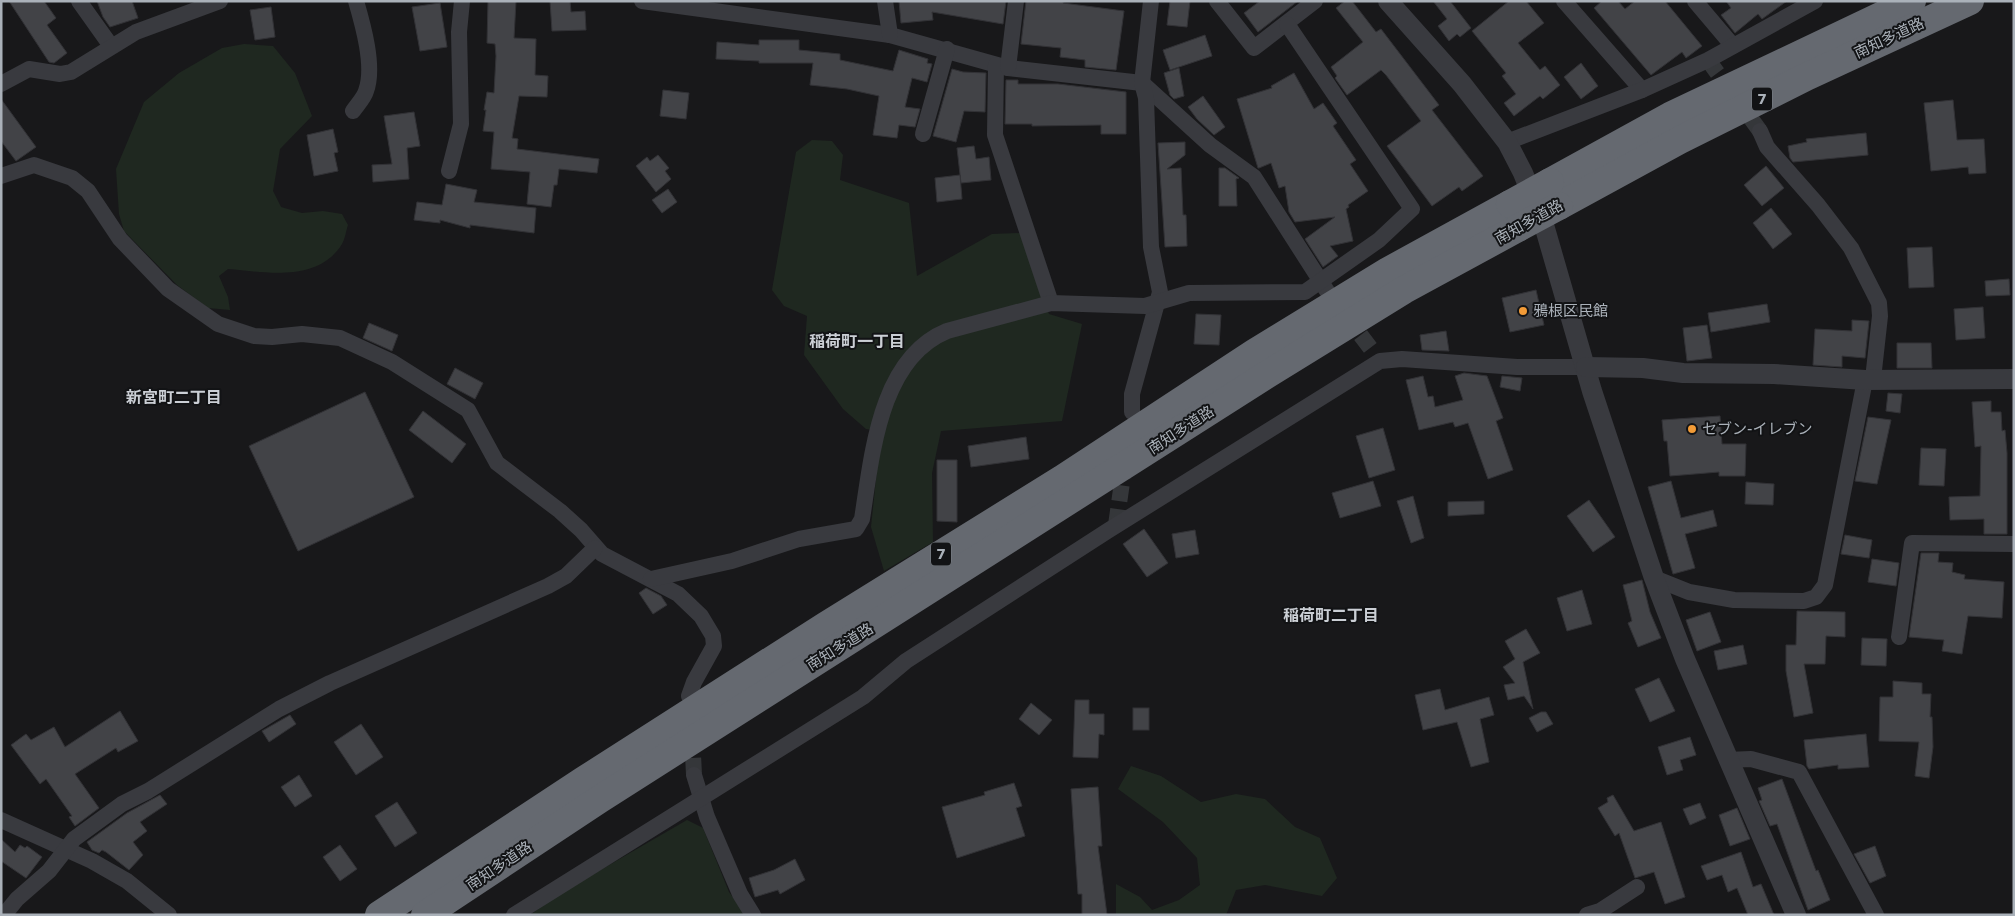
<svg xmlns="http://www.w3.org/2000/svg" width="2015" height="916" viewBox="0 0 2015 916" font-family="'DejaVu Sans','Noto Sans JP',sans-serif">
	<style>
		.green { fill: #1f2820 }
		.building { fill: #424347; stroke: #323236 }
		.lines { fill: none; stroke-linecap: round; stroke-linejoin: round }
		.minor-tunnel { stroke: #35373a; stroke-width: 16; stroke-dasharray: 16 8; stroke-linecap: butt }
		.minor { stroke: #393a3f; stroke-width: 16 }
		.tertiary { stroke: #393a3f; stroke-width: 20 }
		.motorway { stroke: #656970; stroke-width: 28 }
		.motorway-bridge { stroke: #656970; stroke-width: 28 }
		.poi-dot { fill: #f29b37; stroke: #121315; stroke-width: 2 }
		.labels { text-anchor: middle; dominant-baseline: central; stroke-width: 4; stroke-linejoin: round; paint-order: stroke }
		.shield { fill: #121315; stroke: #7c8288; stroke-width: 1 }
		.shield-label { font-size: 14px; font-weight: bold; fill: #aab1b9 }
		.street-label { font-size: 15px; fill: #aab1b9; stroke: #121315 }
		.poi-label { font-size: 15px; fill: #aab1b9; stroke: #121315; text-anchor: start }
		.neighbourhood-label { font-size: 16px; font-weight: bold; fill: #cbcfd5; stroke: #121315 }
	</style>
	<rect width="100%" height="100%" fill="#18181a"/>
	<g class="green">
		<path d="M244 44 273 46 295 73 312 116 280 149 273 191 281 207 302 213 323 211 342 214 348 225C346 231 345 239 342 244 318 283 265 272 228 269L219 276 228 297 230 310 208 308 177 285 124 231 119 214 116 169 144 102 179 73 222 48Z"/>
		<path d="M812 140 832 141 843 155 840 180 909 203 917 276 992 234 1021 233 1049 314 1082 324 1062 421 941 431 932 473 933 542 884 571 871 527 881 431 866 429 843 409 804 355 807 316 784 306 772 290 796 152Z"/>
		<path d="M1131 766 1161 776 1201 802 1236 794 1265 799 1295 827 1320 838 1337 878 1322 896 1265 885 1236 890 1226 915H1116V884L1140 897 1152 910 1179 900 1200 885 1197 858 1163 822 1118 789Z"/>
		<path d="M687 820 703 828 729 892 746 915H530L559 894Z"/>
	</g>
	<g class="building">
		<path d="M9 1H44L56 18 47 25 67 53 54 63 49 62Z"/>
		<path d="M97 1H132L138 18 110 27 103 17Z"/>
		<path d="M488 1H516L514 38 536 39 535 75 548 76 547 97 519 96 512 138 518 139 517 149 599 159 597 173 559 169 557 185H554L551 207 527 204 530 172 491 169 494 132 483 131 486 110H484L487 92 494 93 496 56 495 44 487 43Z"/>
		<path d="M550 1H570L571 12 585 11 586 30 552 31Z"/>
		<path d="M899 1H1006L1003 24 932 12 933 20 901 23Z"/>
		<path d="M1026 1H1063V3L1124 11 1116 70 1085 67V60L1060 57 1061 48 1021 44Z"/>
		<path d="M1170 1H1190L1187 27 1167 25Z"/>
		<path d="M1260 1H1298L1258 32 1244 13Z"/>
		<path d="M1345 1H1352L1376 32 1381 29 1439 105 1432 110 1483 176 1462 191 1459 187 1432 206 1387 146 1421 121 1386 75 1381 70 1347 95 1335 78 1337 76 1331 67 1363 42 1336 8Z"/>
		<path d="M1433 1H1450L1471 28 1460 37 1457 34 1449 41 1438 26 1447 19Z"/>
		<path d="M1509 1H1526L1544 23 1518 43 1540 70 1545 66 1560 85 1543 99 1540 96 1514 116 1504 103 1516 94 1502 76 1506 73 1472 31Z"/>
		<path d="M1602 1H1618L1625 9 1635 1H1665L1702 46 1686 58 1682 52 1651 75 1594 8Z"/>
		<path d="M1726 1H1787L1762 19 1758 14 1735 33 1721 15 1731 8Z"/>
		<path d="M440 3 447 47 420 51 412 7Z"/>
		<path d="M271 7 275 37 255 40 250 10Z"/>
		<path d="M1205 35 1212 56 1170 70 1163 50Z"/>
		<path d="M759 40H799V50L840 54V60L893 71 899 50 928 59 927 63 932 64 927 82 912 78 905 107 920 109 915 127 899 125 897 138 873 135 879 96 847 89 810 85 813 63H759V61L716 59 717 42 759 45Z"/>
		<path d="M1581 63 1598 86 1581 99 1564 77Z"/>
		<path d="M1179 68 1184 96 1174 99 1170 95 1164 73Z"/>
		<path d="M952 69 963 72 986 73 985 112 964 111 956 142 933 136Z"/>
		<path d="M1294 73 1314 109 1323 103 1337 123 1333 126 1356 160 1350 164 1368 191 1348 205 1349 207 1346 209 1353 241 1330 246 1338 256 1323 267 1305 239 1335 217 1295 222 1289 212 1285 186 1279 188 1271 163 1259 168H1258L1237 99 1272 88 1271 86Z"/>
		<path d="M1006 80H1018V84H1058L1126 92V134H1101V125L1032 126V124H1005Z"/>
		<path d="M663 90 689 93 686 119 660 116Z"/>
		<path d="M1203 96 1225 127 1214 135 1197 119 1188 107Z"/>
		<path d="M1 99 36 147 16 161 1 141Z"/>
		<path d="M1953 100 1957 140 1984 139 1986 173 1969 174 1968 167 1931 171 1924 103Z"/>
		<path d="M414 112 420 146 407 148 409 179 373 182 372 165 392 164 384 116Z"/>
		<path d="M333 129 338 152 334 153 338 171 314 176 307 135Z"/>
		<path d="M1866 133 1868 155 1793 162 1790 158 1788 146 1807 142 1806 139Z"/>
		<path d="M1185 142V155L1167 169 1181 168 1183 215H1186L1187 246 1165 247 1158 143Z"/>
		<path d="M974 146 976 159 989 157 991 180 961 183 957 148Z"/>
		<path d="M658 155 669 168 665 171 671 179 656 192 636 166 647 157 650 161Z"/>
		<path d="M1766 166 1784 188 1762 206 1744 185Z"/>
		<path d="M1219 168H1225L1239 178 1236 179 1237 206H1219Z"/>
		<path d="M960 175 962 199 937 202 935 178Z"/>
		<path d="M446 184 477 190 474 202 536 208 534 233 470 225V228L440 220V223L414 220 417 202 442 205Z"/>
		<path d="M668 189 677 202 662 213 652 200Z"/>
		<path d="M1771 208 1792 234 1773 249 1753 223Z"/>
		<path d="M1932 247 1934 287 1909 288 1907 248Z"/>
		<path d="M2009 279 2010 295 1986 296 1985 281Z"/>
		<path d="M1536 290 1544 325 1510 332 1502 298Z"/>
		<path d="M1767 304 1770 322 1711 332 1708 313Z"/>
		<path d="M1983 307 1985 338 1956 340 1954 309Z"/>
		<path d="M1196 314 1221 315 1219 345 1194 344Z"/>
		<path d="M1852 320 1869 321 1865 358 1842 356V367L1813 365 1815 329 1852 331Z"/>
		<path d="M369 323 398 335 392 351 363 338Z"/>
		<path d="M1707 325 1712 358 1687 361 1683 328Z"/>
		<path d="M1446 331 1449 351 1422 350 1420 335Z"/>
		<path d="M1897 343H1931L1932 368H1897Z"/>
		<path d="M455 368 483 383 475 399 447 384Z"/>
		<path d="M1464 373 1487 376 1503 418 1496 421 1513 470 1488 479 1468 423 1455 427 1453 422 1419 430 1406 380 1423 376 1428 397 1433 396 1435 407 1463 400 1455 376Z"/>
		<path d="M1502 376 1522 378 1520 391 1500 387Z"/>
		<path d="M365 392 414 497 298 551 249 446Z"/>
		<path d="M1888 393 1902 394 1900 413 1886 411Z"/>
		<path d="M1991 401V412H2001L2002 431 2005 430 2007 453V534H1984V519L1950 520 1949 497 1980 496 1981 446 1975 447 1972 402Z"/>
		<path d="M423 411 466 444 452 463 409 430Z"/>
		<path d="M1720 416 1722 444H1746L1745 476H1719V472L1670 476 1667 441H1664L1662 420Z"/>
		<path d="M1868 417 1891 420 1877 484 1855 481Z"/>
		<path d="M1383 428 1395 470 1369 478 1356 436Z"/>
		<path d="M1026 437 1029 459 971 467 968 446Z"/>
		<path d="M1921 448 1946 449 1944 486 1919 485Z"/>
		<path d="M937 460H957V522L937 521Z"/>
		<path d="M1373 481 1381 506 1340 518 1332 493Z"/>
		<path d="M1671 481 1681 518 1713 510 1717 526 1685 534 1695 568 1673 574 1648 487Z"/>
		<path d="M1746 482 1774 484 1773 505 1745 504Z"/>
		<path d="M1413 496 1424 538 1411 543 1397 501Z"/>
		<path d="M1589 500 1615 537 1593 552 1567 516Z"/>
		<path d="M1484 501V514L1448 516V502Z"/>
		<path d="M1144 529 1168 563 1147 577 1123 544Z"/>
		<path d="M1195 530 1199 554 1176 558 1172 534Z"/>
		<path d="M1845 535 1872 540 1869 558 1841 554Z"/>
		<path d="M1921 553H1939L1938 562 1953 563 1952 572 1965 575 1964 579 2004 582 2002 618 1968 616 1962 654 1942 651 1944 640 1909 637Z"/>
		<path d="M1872 559 1899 563 1896 586 1868 582Z"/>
		<path d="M1642 580 1650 612 1661 638 1638 647 1628 623 1632 621 1623 585Z"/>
		<path d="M646 588 661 596 667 605 653 614 639 593Z"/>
		<path d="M1582 590 1592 624 1567 631 1557 598Z"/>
		<path d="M1797 611 1845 612V637L1826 636 1825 664H1804L1813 713 1794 717 1786 671V645H1796Z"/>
		<path d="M1710 612 1721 642 1697 651 1686 620Z"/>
		<path d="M1526 629 1540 653 1523 662 1533 709 1524 696 1508 700 1504 685 1515 683 1503 667 1515 659 1505 641Z"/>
		<path d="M1862 638 1887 639 1886 666 1861 665Z"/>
		<path d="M1743 645 1747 664 1718 670 1714 651Z"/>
		<path d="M1659 678 1675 711 1650 722 1635 689Z"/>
		<path d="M1893 681 1922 683V694H1931L1930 717H1932L1933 747 1929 778 1915 776 1919 742 1879 741 1880 697H1893Z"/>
		<path d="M1440 689 1445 710 1489 697 1494 715 1480 719 1489 762 1471 767 1457 722 1423 730 1415 695Z"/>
		<path d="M1075 700H1089V714H1104V735L1099 734 1098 758 1073 757Z"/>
		<path d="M1031 703 1052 720 1039 735 1019 719Z"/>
		<rect x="1133" y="708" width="16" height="22"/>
		<path d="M120 711 138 741 118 752 116 748 75 774 99 808 75 826 69 817 72 816 46 779 40 784 11 745 26 734 31 740 54 727 65 747Z"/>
		<path d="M1541 712H1546L1553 724 1537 732 1529 718Z"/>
		<path d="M290 715 296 724 269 742 262 731Z"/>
		<path d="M361 724 383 757 356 775 334 742Z"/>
		<path d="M1866 734 1869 767 1838 769V765L1809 769 1807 766 1804 740Z"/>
		<path d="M1690 737 1696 755 1680 760 1683 770 1667 775 1658 747Z"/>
		<path d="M299 775 312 796 295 807 281 787Z"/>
		<path d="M1782 779 1816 871 1818 870 1830 900 1808 910 1777 824 1770 826 1759 801 1762 800 1758 788Z"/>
		<path d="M1014 783 1022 806 1016 808 1025 836 957 858 942 807 985 795 984 792Z"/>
		<path d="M1098 787 1102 846H1098L1107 915H1082V894H1078L1071 789Z"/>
		<path d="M160 795 167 804 140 822 147 831 133 842 143 855 129 870 106 852 102 850 99 853 92 850 87 842 127 813Z"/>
		<path d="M1613 795 1634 831 1661 822 1685 897 1665 904 1654 872 1635 878 1619 833 1615 836 1598 808 1608 802 1607 798Z"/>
		<path d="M397 802 417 833 395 847 375 816Z"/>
		<path d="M1700 803 1706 818 1690 825 1683 809Z"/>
		<path d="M1737 808 1750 839 1730 846 1719 815Z"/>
		<path d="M1 839 15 852 20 845 25 848 27 846 42 857 26 878 1 861Z"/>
		<path d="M340 845 357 869 340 881 323 857Z"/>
		<path d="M1875 846 1886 876 1870 883 1854 854Z"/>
		<path d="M1741 852 1753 887 1761 884 1774 915H1748L1737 888 1728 892 1722 875 1707 880 1701 866Z"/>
		<path d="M795 859 805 880 780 894 778 890 755 897 749 878 774 870Z"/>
	</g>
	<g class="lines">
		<g class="minor-tunnel">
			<path d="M1708 60 1760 131"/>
			<path d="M1346 316 1372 350"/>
			<path d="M1116 525 1125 461"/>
			<path d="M692 734 694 775"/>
		</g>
		<g class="minor">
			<path d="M79 1 111 46"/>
			<path d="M642 1 890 35 1008 68 1142 83 1210 145 1254 177 1327 291"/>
			<path d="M885 1 890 35"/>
			<path d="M1217 1 1254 48 1315 1"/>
			<path d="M1564 1 1642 90"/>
			<path d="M1695 1 1733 46"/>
			<path d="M996 65 995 135 1051 303"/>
			<path d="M1008 68 1016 1"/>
			<path d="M1 84 29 69 60 74 71 72 136 32 220 1"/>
			<path d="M353 111C357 105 364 98 366 91 375 67 363 25 356 1"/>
			<path d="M1760 131 1767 147 1818 205 1851 248 1879 303 1880 316 1873 379"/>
			<path d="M923 134 947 49"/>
			<path d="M1507 142 1642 90 1708 60 1815 1"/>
			<path d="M449 171 461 124 459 32 462 1"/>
			<path d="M1 176 34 165 72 178 88 191 120 239 168 289 218 324 254 336 272 337 302 334 340 338 392 362 468 410 497 463 560 511 581 530 602 554 678 594 701 616 713 636 714 646 694 682 689 696"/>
			<path d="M1132 412V394L1160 292 1151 247 1146 98 1142 83 1151 1"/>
			<path d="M1654 578 1689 592 1734 600 1804 601 1816 597 1825 585 1865 380"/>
			<path d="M651 579 732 561 799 539 856 529 862 519C872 456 879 359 947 331L1051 303 1145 306 1189 293 1305 292 1379 240 1412 209 1287 24"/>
			<path d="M1899 637 1912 543 2014 544"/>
			<path d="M1727 760 1751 759 1799 772 1876 915"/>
			<path d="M694 775 707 817 740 894 753 915"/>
			<path d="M1 820 92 861 127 881 169 915"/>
			<path d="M4 915 17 899 49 871 74 839 122 804 148 791 279 709 330 683 548 586 566 576 595 548"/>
			<path d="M514 915 863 697 906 661 1109 530 1380 361 1402 359 1517 367H1586"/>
			<path d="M1587 915 1600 911 1637 887"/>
		</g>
		<g class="tertiary">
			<path d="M1388 1 1462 84 1507 142 1523 173 1544 225 1592 391 1654 578 1685 659 1796 915"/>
			<path d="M1586 367 1643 368 1683 373 1774 374 1865 380 2014 379"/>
		</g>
		<g class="motorway">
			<path d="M1550 182 1670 116 1912 1"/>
			<path d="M1559 206 1680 140 1808 76 1970 1"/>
			<path d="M379 915 584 780 825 626 1062 479 1254 353 1388 271 1510 204"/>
			<path d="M425 915 600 799 1268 374 1404 290 1518 228"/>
		</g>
		<g class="motorway-bridge">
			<path d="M1510 204 1550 182"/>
			<path d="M1518 228 1559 206"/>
		</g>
	</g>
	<g class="poi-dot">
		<circle cx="1523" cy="311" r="5"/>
		<circle cx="1692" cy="429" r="5"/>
	</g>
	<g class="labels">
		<g class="shield">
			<rect x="1752" y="87.5" width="20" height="23" rx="4"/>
			<rect x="931" y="542.5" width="20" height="23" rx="4"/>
		</g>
		<g class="shield-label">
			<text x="1762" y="99">7</text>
			<text x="941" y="554">7</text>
		</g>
		<g class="street-label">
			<text transform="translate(1889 38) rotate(-25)">南知多道路</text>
			<text transform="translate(1529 222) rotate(-29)">南知多道路</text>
			<text transform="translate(1181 430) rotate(-33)">南知多道路</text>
			<text transform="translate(840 647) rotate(-32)">南知多道路</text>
			<text transform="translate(499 866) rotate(-34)">南知多道路</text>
		</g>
		<g class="poi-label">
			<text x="1533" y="311">鴉根区民館</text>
			<text x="1702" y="429">セブン-イレブン</text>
		</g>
		<g class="neighbourhood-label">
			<text x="857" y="341">稲荷町一丁目</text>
			<text x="174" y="397">新宮町二丁目</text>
			<text x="1331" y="615">稲荷町二丁目</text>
		</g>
	</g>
	<rect width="2015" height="916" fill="none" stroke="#aab1b9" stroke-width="5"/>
</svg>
